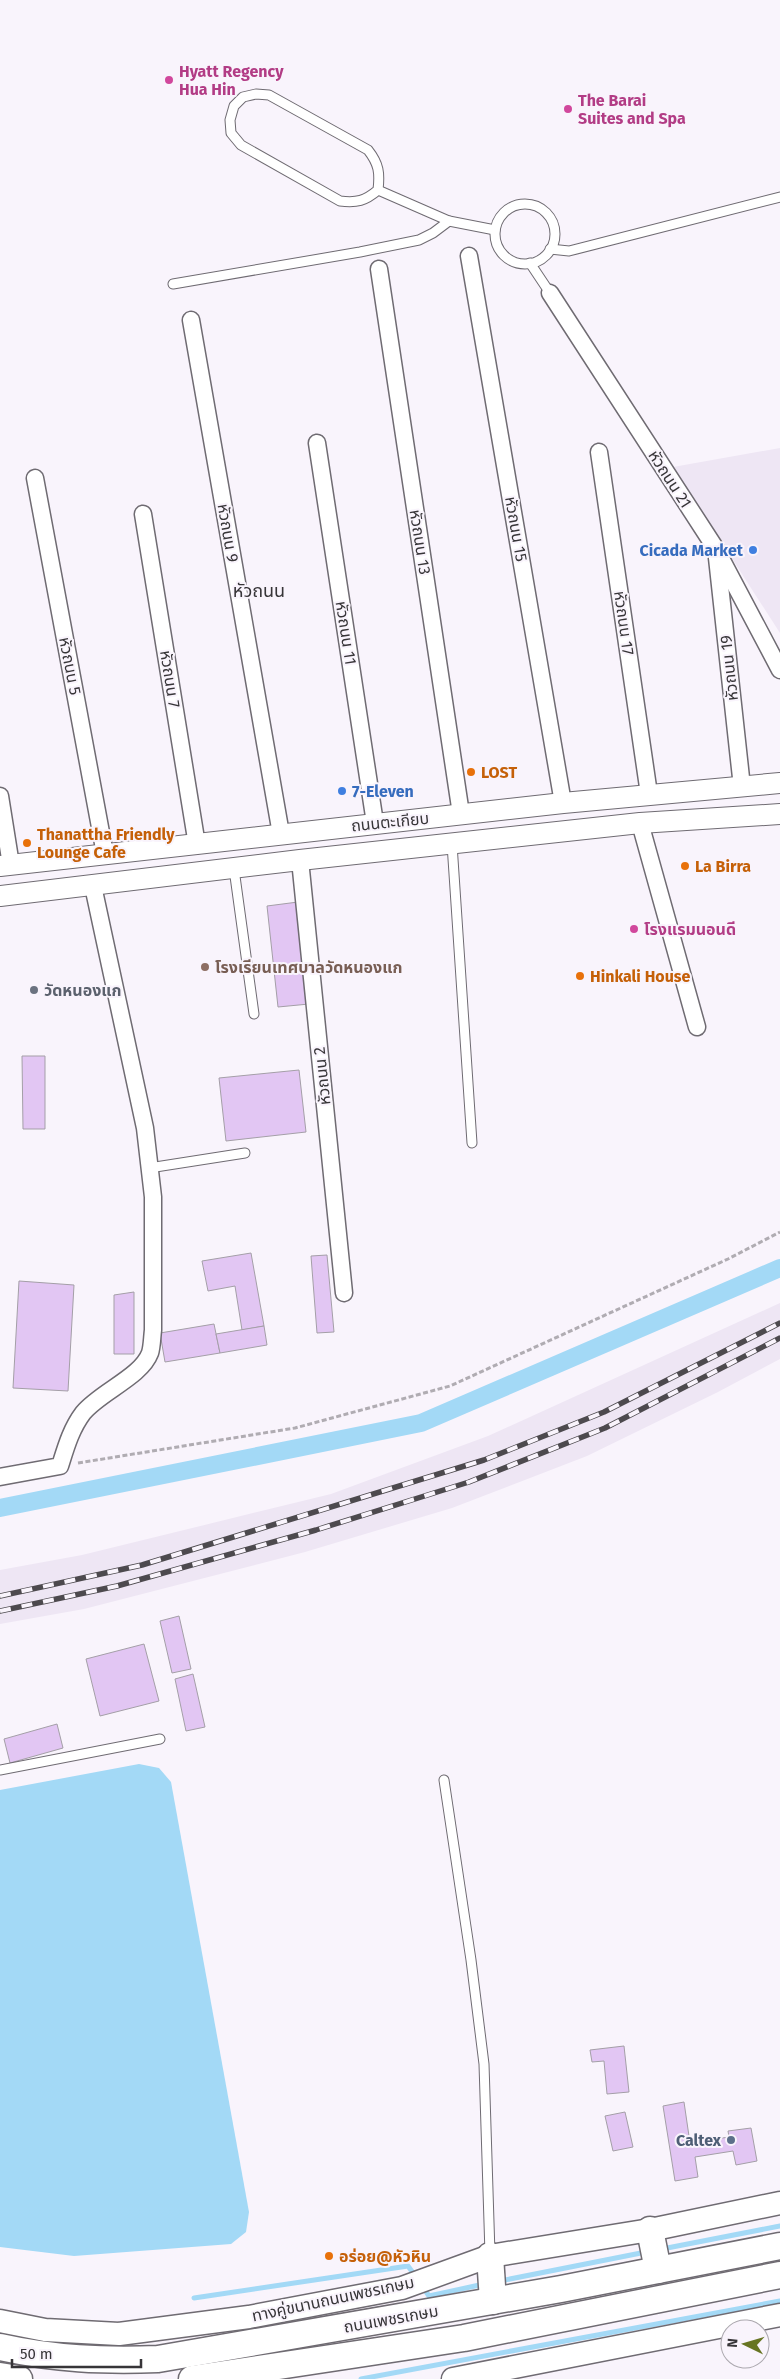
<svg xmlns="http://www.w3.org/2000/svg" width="780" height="2379" viewBox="0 0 780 2379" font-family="'Fira Sans','Noto Sans Thai',sans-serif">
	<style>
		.built { fill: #eee6f4 }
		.water { fill: #a3d9f6 }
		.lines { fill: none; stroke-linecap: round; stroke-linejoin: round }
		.stream { stroke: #a3d9f6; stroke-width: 5 }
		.canal { stroke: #a3d9f6; stroke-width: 18 }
		.building { fill: #e2c6f3; stroke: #a49fa7 }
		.service-casing { stroke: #6f6b72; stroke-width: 11 }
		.minor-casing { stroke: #6f6b72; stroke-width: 19 }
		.tertiary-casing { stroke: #6f6b72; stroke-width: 22 }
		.secondary-casing { stroke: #6f6b72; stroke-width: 25 }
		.primary-casing { stroke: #6f6b72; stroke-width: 29 }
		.path { stroke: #b0acb2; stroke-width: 3; stroke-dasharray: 5 2.5; stroke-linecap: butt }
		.service { stroke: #fff; stroke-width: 9 }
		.minor { stroke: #fff; stroke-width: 16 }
		.tertiary { stroke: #fff; stroke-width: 20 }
		.secondary { stroke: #fff; stroke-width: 22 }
		.primary { stroke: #fff; stroke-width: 26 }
		.rail-casing { stroke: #4d4a4e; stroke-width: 5.5 }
		.rail { stroke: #f9f4fc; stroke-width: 4; stroke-dasharray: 11; stroke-linecap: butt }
		.hotel-dot { fill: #d1479c; stroke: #f9f4fc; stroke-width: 2 }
		.shop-dot { fill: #3f7fe0; stroke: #f9f4fc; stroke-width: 2 }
		.food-dot { fill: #e8710a; stroke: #f9f4fc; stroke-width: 2 }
		.education-dot { fill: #8d6e63; stroke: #f9f4fc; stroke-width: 2 }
		.worship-dot { fill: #6b7280; stroke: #f9f4fc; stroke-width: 2 }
		.service-dot { fill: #5c6f8a; stroke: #f9f4fc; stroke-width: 2 }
		.labels { text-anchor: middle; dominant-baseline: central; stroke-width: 4; stroke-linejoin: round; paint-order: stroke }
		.hotel-label { font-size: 16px; font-weight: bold; fill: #b23c85; stroke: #f9f4fc; text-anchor: start }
		.street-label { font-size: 16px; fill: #373538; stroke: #f9f4fc }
		.shop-label { font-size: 16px; font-weight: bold; fill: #366cbe; stroke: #f9f4fc; text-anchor: end }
		.food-label { font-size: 16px; font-weight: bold; fill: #c56008; stroke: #f9f4fc; text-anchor: start }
		.education-label { font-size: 16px; font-weight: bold; fill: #785e54; stroke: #f9f4fc; text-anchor: start }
		.worship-label { font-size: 16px; font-weight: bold; fill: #5b616d; stroke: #f9f4fc; text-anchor: start }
		.service-label { font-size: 16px; font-weight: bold; fill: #4e5e75; stroke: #f9f4fc; text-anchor: end }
		.neighbourhood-label { font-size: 18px; fill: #373538; stroke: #f9f4fc }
	</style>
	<rect width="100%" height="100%" fill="#f9f4fc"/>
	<g class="built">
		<path d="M780 448V633L673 467Z"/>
		<path d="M780 1303V1359L718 1392 587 1456 452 1508 305 1552 84 1609 0 1624V1570L82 1555 331 1494 488 1436Z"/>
	</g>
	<path class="water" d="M139 1764 159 1768 171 1782 249 2212 246 2232 231 2244 74 2256 0 2247V1790Z"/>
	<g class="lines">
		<g class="stream">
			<path d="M662 2249 780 2226"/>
			<path d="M500 2281 646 2252"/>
			<path d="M422 2286 429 2296 484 2284"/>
			<path d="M194 2298 408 2266 416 2277"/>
			<path d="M361 2379 780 2301"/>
		</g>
		<path class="canal" d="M0 1508 421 1423 780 1268"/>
	</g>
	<g class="building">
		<path d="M298 902 309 1004 278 1007 267 906Z"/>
		<path d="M22 1056H45V1129H23Z"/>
		<path d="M299 1070 306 1132 226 1141 219 1078Z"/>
		<path d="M251 1253 264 1326 242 1330 235 1286 208 1291 202 1261Z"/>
		<path d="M327 1255 334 1332 317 1333 311 1256Z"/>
		<path d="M19 1281 74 1285 68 1391 13 1388Z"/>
		<path d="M134 1292V1354H114V1295Z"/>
		<path d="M214 1324 220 1353 165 1362 160 1333Z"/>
		<path d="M264 1326 267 1345 220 1353 216 1334Z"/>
		<path d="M179 1616 191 1669 172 1673 160 1621Z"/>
		<path d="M144 1644 159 1701 100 1716 86 1659Z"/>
		<path d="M193 1674 205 1727 186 1731 175 1679Z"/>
		<path d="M57 1724 63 1748 10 1763 4 1739Z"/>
		<path d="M624 2046 629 2092 607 2094 604 2061 592 2062 590 2050Z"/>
		<path d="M684 2102 690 2143 729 2137 728 2131 751 2128 757 2161 736 2165 733 2151 695 2157 698 2177 675 2181 663 2106Z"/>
		<path d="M625 2112 633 2147 613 2151 605 2116Z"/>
	</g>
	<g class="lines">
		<g class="service-casing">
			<g id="service">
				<path d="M256 94 269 95 368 150C379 164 380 173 378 190 365 201 357 203 340 201L241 145 231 133 230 120 234 106 243 97Z"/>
				<path d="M378 190 449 221 495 230"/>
				<circle cx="525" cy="234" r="30"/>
				<path d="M550 249 569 251 780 197"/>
				<path d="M530 263 550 293"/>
				<path d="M173 284 360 252 419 240 433 233 449 221"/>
				<path d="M452 844 472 1143"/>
				<path d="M234 869 254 1014"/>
				<path d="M149 1168 245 1153"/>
				<path d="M0 1770 160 1739"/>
				<path d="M444 1780 471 1960 484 2064 490 2254"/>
			</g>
		</g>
		<g class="minor-casing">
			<g id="minor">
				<path d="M469 256 563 803"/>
				<path d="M379 269 461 814"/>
				<path d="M550 293 716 549 780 670"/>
				<path d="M191 320 281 834"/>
				<path d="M317 443 375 823"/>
				<path d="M599 452 649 794"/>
				<path d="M35 478 105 854"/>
				<path d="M143 514 197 845"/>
				<path d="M717 558 742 787"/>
				<path d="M0 796 11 865"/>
				<path d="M640 823 697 1027"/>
				<path d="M300 860 344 1293"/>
				<path d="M0 1477 60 1466C66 1447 71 1429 83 1413 100 1392 141 1377 150 1353 152 1347 152 1338 153 1330V1197L145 1128 93 886"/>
			</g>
		</g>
		<g class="tertiary-casing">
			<g id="tertiary">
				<path d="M0 866 563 803 780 783"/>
				<path d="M0 896 300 860 640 823 780 814"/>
			</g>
		</g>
		<g class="secondary-casing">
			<g id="secondary">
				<path d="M0 2321 45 2330 119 2334 249 2317 402 2288 490 2256 650 2230 780 2203"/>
				<path d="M453 2379 780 2315"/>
			</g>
		</g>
		<g class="primary-casing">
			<g id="primary">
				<path d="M650 2230 658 2270"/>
				<path d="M490 2256 493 2301"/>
				<path d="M0 2347C54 2359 103 2361 158 2359L561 2289 780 2246"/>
				<path d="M0 2376 19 2379"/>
				<path d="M192 2379 464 2338 780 2275"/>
			</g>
		</g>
		<path class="path" d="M78 1463 295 1428 450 1386 728 1259 780 1232"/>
		<use href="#service" class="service"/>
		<use href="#minor" class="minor"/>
		<use href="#tertiary" class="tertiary"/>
		<use href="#secondary" class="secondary"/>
		<use href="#primary" class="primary"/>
		<g class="rail-casing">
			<g id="rail">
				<path d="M0 1596 142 1565 484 1460 604 1412 780 1323"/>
				<path d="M0 1611 117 1586 316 1530 469 1482 605 1428 780 1338"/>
			</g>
		</g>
		<use href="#rail" class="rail"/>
	</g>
	<g class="hotel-dot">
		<circle cx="169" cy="80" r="5"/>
		<circle cx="568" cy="109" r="5"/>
		<circle cx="634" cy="929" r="5"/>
	</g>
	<g class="shop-dot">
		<circle cx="753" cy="550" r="5"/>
		<circle cx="342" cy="791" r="5"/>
	</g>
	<g class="food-dot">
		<circle cx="471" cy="772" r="5"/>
		<circle cx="27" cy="843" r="5"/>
		<circle cx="685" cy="866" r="5"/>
		<circle cx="580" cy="976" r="5"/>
		<circle cx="329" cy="2256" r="5"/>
	</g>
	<circle class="education-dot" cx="205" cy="967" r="5"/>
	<circle class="worship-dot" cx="34" cy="990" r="5"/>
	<circle class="service-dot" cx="731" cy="2140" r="5"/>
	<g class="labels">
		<g class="hotel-label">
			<text x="179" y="71">Hyatt Regency<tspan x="179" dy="18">Hua Hin</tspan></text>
			<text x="578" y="100">The Barai<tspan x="578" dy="18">Suites and Spa</tspan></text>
			<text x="644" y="929">โรงแรมนอนดี</text>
		</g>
		<g class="street-label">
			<text transform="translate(670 479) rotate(57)">หัวถนน 21</text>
			<text transform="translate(516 529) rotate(80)">หัวถนน 15</text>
			<text transform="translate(228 533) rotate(80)">หัวถนน 9</text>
			<text transform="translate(420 542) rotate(81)">หัวถนน 13</text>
			<text transform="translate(624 623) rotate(82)">หัวถนน 17</text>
			<text transform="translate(346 633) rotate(81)">หัวถนน 11</text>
			<text transform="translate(70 666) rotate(79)">หัวถนน 5</text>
			<text transform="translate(729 668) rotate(-96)">หัวถนน 19</text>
			<text transform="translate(170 679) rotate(81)">หัวถนน 7</text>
			<text transform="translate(390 822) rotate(-6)">ถนนตะเกียบ</text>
			<text transform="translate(322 1076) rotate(-96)">หัวถนน 2</text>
			<text transform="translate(333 2299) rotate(-12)">ทางคู่ขนานถนนเพชรเกษม</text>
			<text transform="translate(391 2319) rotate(-10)">ถนนเพชรเกษม</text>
		</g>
		<g class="shop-label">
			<text x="743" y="550">Cicada Market</text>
			<text x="352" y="791" text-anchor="start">7-Eleven</text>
		</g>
		<g class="food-label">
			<text x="481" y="772">LOST</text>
			<text x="37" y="834">Thanattha Friendly<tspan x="37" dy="18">Lounge Cafe</tspan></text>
			<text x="695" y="866">La Birra</text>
			<text x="590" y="976">Hinkali House</text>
			<text x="339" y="2256">อร่อย@หัวหิน</text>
		</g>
		<g class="education-label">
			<text x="215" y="967">โรงเรียนเทศบาลวัดหนองแก</text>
		</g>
		<g class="worship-label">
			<text x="44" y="990">วัดหนองแก</text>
		</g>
		<g class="service-label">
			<text x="721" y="2140">Caltex</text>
		</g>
		<g class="neighbourhood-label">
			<text x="259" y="591">หัวถนน</text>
		</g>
	</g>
	<g transform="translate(745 2344) rotate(275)"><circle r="24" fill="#f9f4fc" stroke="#aba8ae"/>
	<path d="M0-4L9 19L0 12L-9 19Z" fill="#677522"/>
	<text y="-8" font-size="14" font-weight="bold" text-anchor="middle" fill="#373538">N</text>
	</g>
	<path d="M12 2359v8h129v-8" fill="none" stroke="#373538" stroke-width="2.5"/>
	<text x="20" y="2359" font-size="15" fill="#373538" stroke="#f9f4fc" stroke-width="4" paint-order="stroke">50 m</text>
</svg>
